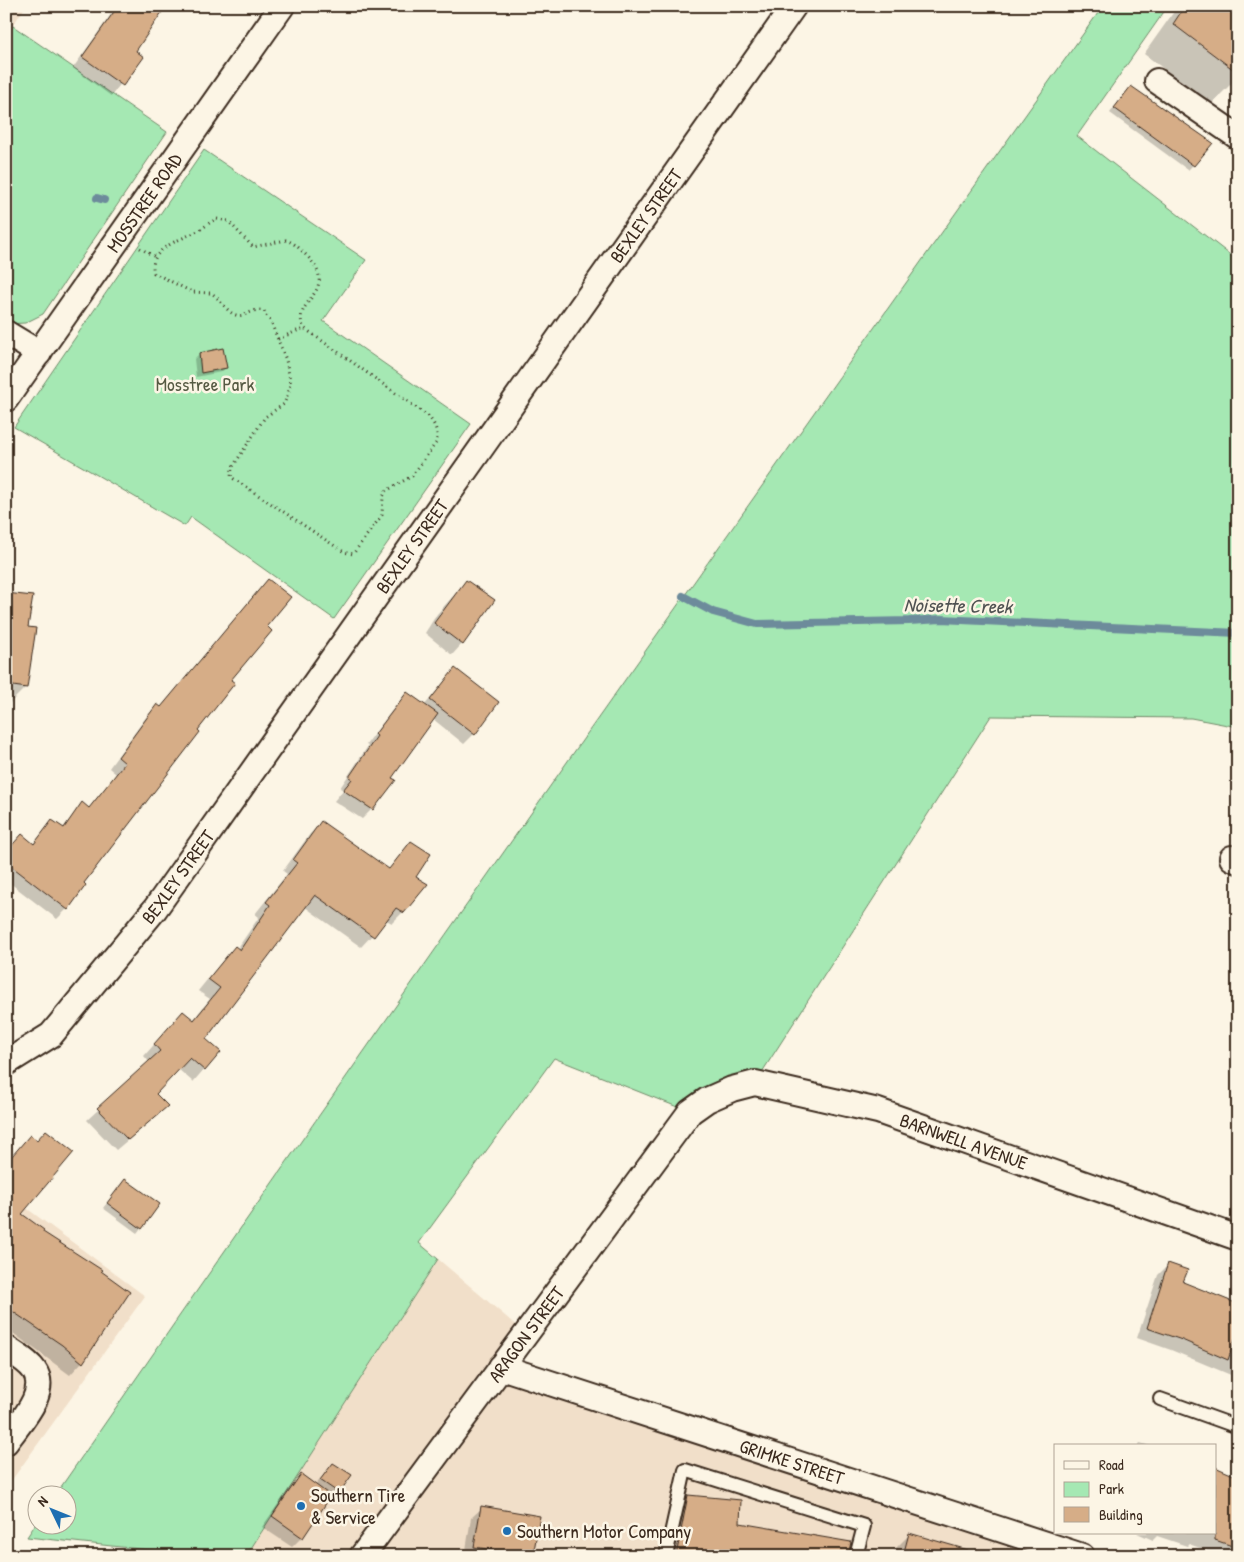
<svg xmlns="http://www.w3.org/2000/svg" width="1244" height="1562" viewBox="0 0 1244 1562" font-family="'Patrick Hand',sans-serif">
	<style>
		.built { fill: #f1dfc9 }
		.green { fill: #a5e8b3; stroke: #708968 }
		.shadow { fill: #0003 }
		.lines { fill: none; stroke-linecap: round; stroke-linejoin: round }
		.stream { stroke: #6d8b9b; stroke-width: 8 }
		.building { fill: #d6ad87; stroke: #3b2a1e }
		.lane-casing { stroke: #3b2a1e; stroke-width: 16 }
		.street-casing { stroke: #3b2a1e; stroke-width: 28 }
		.path { stroke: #3b2a1e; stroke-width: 3; stroke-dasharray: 1 4; stroke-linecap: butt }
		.lane { stroke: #fcf5e5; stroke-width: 12 }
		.street { stroke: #fcf5e5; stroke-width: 24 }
		.poi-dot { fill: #1f6fb2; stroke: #fcf5e5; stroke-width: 2 }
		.labels { text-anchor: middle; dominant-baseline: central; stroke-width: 5; stroke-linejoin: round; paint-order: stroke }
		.street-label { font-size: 19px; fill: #3b2a1e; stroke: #fcf5e5 }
		.park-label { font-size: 19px; fill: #565a43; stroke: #fcf5e5 }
		.poi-label { font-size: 19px; fill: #3b2a1e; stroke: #fcf5e5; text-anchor: start }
		.water-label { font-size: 20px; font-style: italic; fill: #505252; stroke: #fcf5e5 }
	</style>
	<rect width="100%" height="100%" fill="#fcf5e5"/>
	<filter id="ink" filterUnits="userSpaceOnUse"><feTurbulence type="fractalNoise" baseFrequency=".02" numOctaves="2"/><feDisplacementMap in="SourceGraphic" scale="10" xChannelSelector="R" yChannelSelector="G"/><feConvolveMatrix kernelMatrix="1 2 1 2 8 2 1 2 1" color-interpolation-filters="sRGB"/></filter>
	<g filter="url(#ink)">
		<g class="built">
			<path d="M6 6H26L6 35Z"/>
			<path d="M6 1193 145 1296 6 1488Z"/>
			<path d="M438 1259 525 1333 502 1367 1082 1556H246Z"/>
		</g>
		<g class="green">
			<path d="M1103 6H1168L1077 136 1238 261V727L1191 718 991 716 755 1083 690 1112 554 1058 419 1243 438 1259 246 1556H206L27 1537 37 1522 38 1524H68V1494H56C401 995 751 500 1103 6Z"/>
			<path d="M13 26 167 132 43 314 25 323 7 324 6 35Z"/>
			<path d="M204 150 366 260 323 321 471 424 334 619 191 517 185 526 14 427Z"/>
		</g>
		<g class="shadow">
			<path d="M117 6H160L134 52 142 57 111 96 73 68Z"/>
			<path d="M1178 6H1238V77L1211 104 1144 54Z"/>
			<path d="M1126 92 1193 165 1188 170 1110 113Z"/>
			<path d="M199 354 226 368 221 372 196 377 194 359Z"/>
			<path d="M466 582 493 600 462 644 452 655 425 633 437 614Z"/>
			<path d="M258 591 265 627 229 680 233 683 120 835 82 883 67 909 57 919 6 880V853L32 845 52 822 62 829 82 804 88 809 116 774 109 768 147 716 157 706 160 708Z"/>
			<path d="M6 594 27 628 26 687 10 703 6 702Z"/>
			<path d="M455 669 498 702 474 734 464 744 433 719 391 778 372 809 362 819 334 801 343 790 340 788 368 746 366 745 397 704 407 693 424 706Z"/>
			<path d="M321 823 388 870 412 843 415 877 403 912 392 923 386 920 361 947 305 907 205 1039 219 1052 193 1082 178 1069 154 1094 155 1117 116 1150 87 1120 150 1063 144 1056 183 1012 193 1020 210 999 198 991 224 959 235 948 237 949 259 917 255 914 287 874 283 871 310 834Z"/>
			<path d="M6 1163 20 1215 82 1362 70 1375 6 1328Z"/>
			<path d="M125 1180 141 1228 137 1233 103 1208Z"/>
			<path d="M1168 1265 1181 1283 1238 1306V1378L1171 1350 1137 1338 1158 1275Z"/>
			<path d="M1140 1443 1151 1446H1138Z"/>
			<path d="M328 1469 350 1475 333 1497 330 1495 302 1537 292 1547 262 1527 291 1486 302 1476 315 1486Z"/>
			<path d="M1238 1478V1556H1222L1189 1544 1187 1546 1157 1536 1153 1540 1137 1533H1215Z"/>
			<path d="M688 1496 739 1524 831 1556H665L673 1512Z"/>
			<path d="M482 1508 532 1556H465L471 1518Z"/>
			<path d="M910 1534 982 1556H892L894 1550Z"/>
		</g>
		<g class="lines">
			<g class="stream">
				<path d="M97 198 104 200"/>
				<path d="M683 596 713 612 757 624 909 621 941 619 1238 633"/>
			</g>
		</g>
		<g class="building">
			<path d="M118 6H166L136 51 144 57 123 86 82 57Z"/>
			<path d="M1185 6H1238V73L1173 24Z"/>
			<path d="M1131 86 1213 143 1194 166 1114 108Z"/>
			<path d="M223 348 227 368 201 373 199 353Z"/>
			<path d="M268 579 291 597 267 626 272 631 231 680 235 683 198 730 200 732 84 883 86 885 68 910 6 862V852L22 834 34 844 52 820 64 828 82 802 89 808 125 763 118 757 157 704 161 707Z"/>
			<path d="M466 580 495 600 463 645 434 623Z"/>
			<path d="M6 593 33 596 28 627 36 628 27 688 6 685Z"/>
			<path d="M455 668 499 702 475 735 430 700Z"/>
			<path d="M407 692 438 714 392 778 396 780 373 810 343 790 352 779 349 777 377 736 375 734Z"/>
			<path d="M321 821 389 869 411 841 431 854 416 877 428 884 404 913 396 908 374 937 315 895 206 1039 221 1052 205 1071 190 1058 156 1094 168 1106 128 1140 97 1108 160 1051 154 1044 183 1011 194 1020 220 988 208 979 235 946 240 950 270 905 266 902 297 863 293 860Z"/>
			<path d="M46 1130 74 1152 22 1214 44 1230 43 1232 102 1270 101 1271 130 1292 83 1363 62 1345 6 1307V1163L30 1135 37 1140Z"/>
			<path d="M125 1179 160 1204 142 1229 107 1203Z"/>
			<path d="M1168 1263 1188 1270 1183 1282 1238 1304V1330L1228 1360 1182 1340 1147 1328Z"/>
			<path d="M333 1463 352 1475 339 1493 320 1480Z"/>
			<path d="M1215 1467 1238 1477V1548L1215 1540Z"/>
			<path d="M301 1474 331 1496 303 1538 272 1516Z"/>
			<path d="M688 1495 741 1500 740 1523 851 1542 848 1556H676Z"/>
			<path d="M481 1506 540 1516 533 1556 474 1547Z"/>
			<path d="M909 1533 968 1550V1556H903Z"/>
		</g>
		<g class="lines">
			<g class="lane-casing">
				<g id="lane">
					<path d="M1160 1399 1238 1427"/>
					<path d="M666 1556 685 1470 864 1526 856 1556"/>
				</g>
			</g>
			<g class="street-casing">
				<g id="street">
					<path d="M1157 81 1238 137"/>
					<path d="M6 333 39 353"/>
					<path id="s1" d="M6 399 282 6"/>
					<path d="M1232 858 1238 861"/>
					<path id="s2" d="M6 1063 51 1035 155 909 794 6"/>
					<path d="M6 1348C15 1354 28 1361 34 1370 50 1393 18 1424 6 1442"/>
					<path id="s3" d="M501 1367 1082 1556"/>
					<path id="s4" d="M362 1556 690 1112 707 1100 732 1089 755 1083 878 1111 1238 1238"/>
				</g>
			</g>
			<g class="path">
				<path d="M217 219 228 221 253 247 286 240C295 243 301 250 307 256 342 292 289 301 304 328L428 416C435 424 439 433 436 443L412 476 386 491 383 497 382 515 353 554 344 552 231 477 232 468 265 417 284 404 291 385 286 360 271 322 264 311C253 307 246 318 236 315 226 312 220 298 211 293L192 292 154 273C147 249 182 239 196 232 204 228 209 222 217 219Z"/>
				<path d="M140 248 157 258"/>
				<path d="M278 339 304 328"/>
			</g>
			<use href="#lane" class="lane"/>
			<use href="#street" class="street"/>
		</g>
	</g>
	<g class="poi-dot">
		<circle cx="301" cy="1506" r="5"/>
		<circle cx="507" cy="1531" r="5"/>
	</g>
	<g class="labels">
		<g class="street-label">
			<text stroke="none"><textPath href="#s1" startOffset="240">MOSSTREE ROAD</textPath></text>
			<text stroke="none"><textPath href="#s2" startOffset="1066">BEXLEY STREET</textPath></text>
			<text stroke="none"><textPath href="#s2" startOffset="661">BEXLEY STREET</textPath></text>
			<text stroke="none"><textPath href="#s2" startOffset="256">BEXLEY STREET</textPath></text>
			<text stroke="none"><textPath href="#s4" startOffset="841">BARNWELL AVENUE</textPath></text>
			<text stroke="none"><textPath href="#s4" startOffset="276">ARAGON STREET</textPath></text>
			<text stroke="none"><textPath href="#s3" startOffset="306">GRIMKE STREET</textPath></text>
		</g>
		<g class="park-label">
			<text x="205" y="384">Mosstree Park</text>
		</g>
		<g class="poi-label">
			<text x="311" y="1495">Southern Tire<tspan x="311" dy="22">&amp; Service</tspan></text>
			<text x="517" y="1531">Southern Motor Company</text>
		</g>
		<g class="water-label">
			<text transform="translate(958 605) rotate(1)">Noisette Creek</text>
		</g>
	</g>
	<rect width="1244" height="1562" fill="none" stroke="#fcf5e5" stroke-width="25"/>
	<rect x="12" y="12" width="1219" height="1537" fill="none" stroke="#3b2a1e" stroke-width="2" filter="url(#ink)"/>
	<rect x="1054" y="1444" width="162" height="90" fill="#fcf5e5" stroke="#afa495"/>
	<rect x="1064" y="1461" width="25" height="8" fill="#fcf5e5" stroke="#afa495"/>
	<text x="1099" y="1470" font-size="15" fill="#3b2a1e">Road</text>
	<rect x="1064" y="1482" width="25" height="15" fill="#a5e8b3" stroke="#afa495"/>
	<text x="1099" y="1494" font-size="15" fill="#3b2a1e">Park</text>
	<rect x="1064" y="1507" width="25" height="15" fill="#d6ad87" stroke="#afa495"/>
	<text x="1099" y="1520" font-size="15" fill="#3b2a1e">Building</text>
	<g transform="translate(52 1510) rotate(313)"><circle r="24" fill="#fcf5e5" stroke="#afa495"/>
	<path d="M0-4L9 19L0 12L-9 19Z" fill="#1f6fb2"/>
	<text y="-8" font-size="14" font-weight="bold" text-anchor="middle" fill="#3b2a1e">N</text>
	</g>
</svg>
